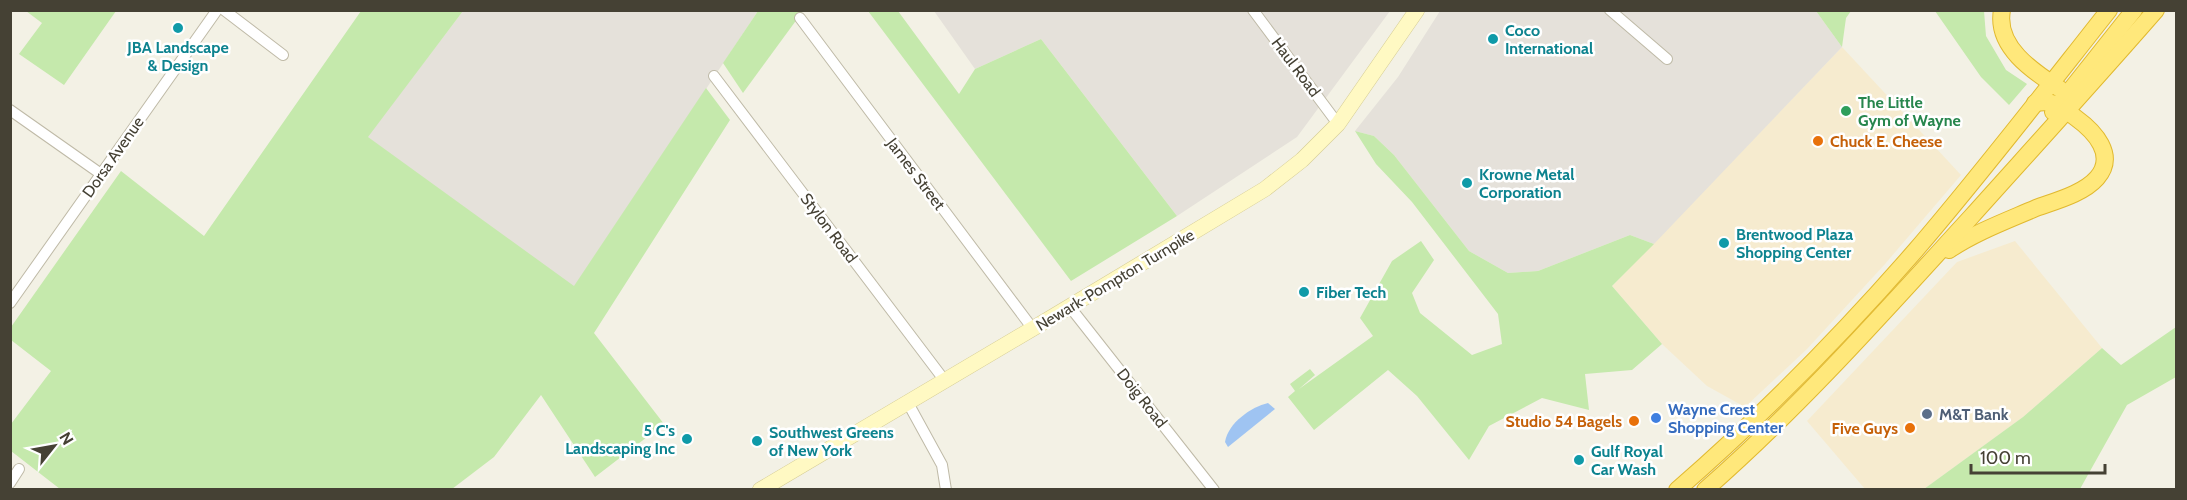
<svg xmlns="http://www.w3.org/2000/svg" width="2187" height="500" viewBox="0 0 2187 500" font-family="Cabin,sans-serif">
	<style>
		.commercial { fill: #f6ebcf }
		.industrial { fill: #e5e1da }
		.green { fill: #c5e9ac }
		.water { fill: #9fc4f2 }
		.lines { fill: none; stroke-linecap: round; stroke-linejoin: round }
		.minor-casing { stroke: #bfbaa7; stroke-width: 12 }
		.secondary-casing { stroke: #d5cc93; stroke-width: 16 }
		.trunk-casing { stroke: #e1b930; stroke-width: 18 }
		.minor { stroke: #fff; stroke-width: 10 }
		.secondary { stroke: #fff9c3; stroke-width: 15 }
		.trunk { stroke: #ffe87b; stroke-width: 16 }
		.culture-dot { fill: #0f9aa8; stroke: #fff; stroke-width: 2 }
		.leisure-dot { fill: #2e9e5b; stroke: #fff; stroke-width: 2 }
		.food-dot { fill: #e8710a; stroke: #fff; stroke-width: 2 }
		.service-dot { fill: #5c6f8a; stroke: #fff; stroke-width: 2 }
		.shop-dot { fill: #3f7fe0; stroke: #fff; stroke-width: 2 }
		.labels { text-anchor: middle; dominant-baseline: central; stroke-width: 5; stroke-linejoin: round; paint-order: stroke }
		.culture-label { font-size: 16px; font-weight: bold; fill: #0d838f; stroke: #fff; text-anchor: start }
		.street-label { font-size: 16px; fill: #454134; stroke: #fff }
		.leisure-label { font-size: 16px; font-weight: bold; fill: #27864d; stroke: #fff; text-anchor: start }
		.food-label { font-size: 16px; font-weight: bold; fill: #c56008; stroke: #fff; text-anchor: end }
		.shop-label { font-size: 16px; font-weight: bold; fill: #366cbe; stroke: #fff; text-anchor: start }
		.service-label { font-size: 16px; font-weight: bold; fill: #4e5e75; stroke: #fff; text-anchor: start }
	</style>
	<rect width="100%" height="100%" fill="#f3f1e5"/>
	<g class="commercial">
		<path d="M1842 47 1961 175 1885 264 1807 349 1745 407 1707 386 1662 344 1612 286Z"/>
		<path d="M2015 241 2102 348 2023 417 1924 489H1865L1807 421 1957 262Z"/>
	</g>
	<g class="industrial">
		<path d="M463 11H758L574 287 367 137Z"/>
		<path d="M934 11H1390L1297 137 1177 216 1041 39 975 69Z"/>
		<path d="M1440 11H1816L1842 47 1654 244 1630 235 1538 271 1508 273 1469 251 1394 155 1374 136 1355 131 1398 77Z"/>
	</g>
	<g class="green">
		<path d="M26 11H116L64 85 19 54 42 23Z"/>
		<path d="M361 11H463L368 137 574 286 706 88 730 120 594 333 664 424 595 477 541 395 494 457 452 489H60L11 451V424L51 371 11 340V327L121 171 204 236Z"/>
		<path d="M758 11H803L743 93 723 63Z"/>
		<path d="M868 11H898L959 94 975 69 1041 39 1177 216 1071 281Z"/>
		<path d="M1816 11H1851L1846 18 1842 47Z"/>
		<path d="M1935 11H1984L1986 36 2006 70 2027 84 2009 105 1981 77Z"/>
		<path d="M1355 131 1374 136 1394 155 1469 251 1508 273 1538 271 1630 235 1654 244 1612 286 1662 344 1632 370 1585 374 1589 410 1542 398 1489 426 1469 460 1417 396 1388 370 1314 430 1288 397 1295 391 1290 384 1310 369 1315 375 1299 389 1373 336 1360 318 1392 261 1421 241 1434 260 1412 293 1420 313 1472 355 1502 344 1498 314 1412 202 1376 164Z"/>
		<path d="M2176 327V377L2127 405 2080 489H1924L2023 417 2102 348 2121 365Z"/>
	</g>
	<path class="water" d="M1268 403 1275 409 1228 447 1225 442C1228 423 1251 407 1268 403Z"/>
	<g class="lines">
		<g class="minor-casing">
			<g id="minor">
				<path d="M224 10 283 55"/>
				<path d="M1253 10 1338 124"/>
				<path d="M1610 10 1667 59"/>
				<path d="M800 18 1033 329"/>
				<path d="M714 76 945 381"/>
				<path d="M10 110 101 174"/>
				<path d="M10 303 217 10"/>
				<path d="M1070 307 1214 490"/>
				<path d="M908 403 942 465 946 490"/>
				<path d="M10 483 19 469"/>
			</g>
		</g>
		<g class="secondary-casing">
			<path id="secondary" d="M760 490 1054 316 1265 189 1302 160 1338 124 1417 10"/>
		</g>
		<g class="trunk-casing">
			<g id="trunk">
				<path d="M2002 10C1995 47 2034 72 2060 89"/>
				<path d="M2053 112 2134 10"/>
				<path d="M1949 250C1976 232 2006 221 2036 208 2055 201 2083 194 2097 178 2117 155 2094 131 2076 118 2060 106 2056 100 2035 103"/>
				<path d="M1677 490C1762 416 1841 336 1915 251 1982 173 2045 91 2109 10"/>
				<path d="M1705 490C1801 406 1885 311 1971 217 2033 148 2095 80 2156 10"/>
			</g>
		</g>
		<use href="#minor" class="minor"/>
		<use href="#secondary" class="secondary"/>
		<use href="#trunk" class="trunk"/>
	</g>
	<g class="culture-dot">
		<circle cx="178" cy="28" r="6"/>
		<circle cx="1493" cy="39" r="6"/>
		<circle cx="1467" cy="183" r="6"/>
		<circle cx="1724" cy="243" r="6"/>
		<circle cx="1304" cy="292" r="6"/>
		<circle cx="687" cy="439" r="6"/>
		<circle cx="757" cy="441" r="6"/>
		<circle cx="1579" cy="460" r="6"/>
	</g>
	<circle class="leisure-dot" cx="1846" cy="111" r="6"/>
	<g class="food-dot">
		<circle cx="1818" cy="141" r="6"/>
		<circle cx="1634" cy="421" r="6"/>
		<circle cx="1910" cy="428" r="6"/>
	</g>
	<circle class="service-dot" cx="1927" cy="414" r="6"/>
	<circle class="shop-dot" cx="1656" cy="418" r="6"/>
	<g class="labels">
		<g class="culture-label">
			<text x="1505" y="30">Coco<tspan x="1505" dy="18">International</tspan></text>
			<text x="178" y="47" text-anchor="middle">JBA Landscape<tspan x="178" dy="18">&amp; Design</tspan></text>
			<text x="1479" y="174">Krowne Metal<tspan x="1479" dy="18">Corporation</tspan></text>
			<text x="1736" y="234">Brentwood Plaza<tspan x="1736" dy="18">Shopping Center</tspan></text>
			<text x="1316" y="292">Fiber Tech</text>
			<text x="675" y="430" text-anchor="end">5 C's<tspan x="675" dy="18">Landscaping Inc</tspan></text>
			<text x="769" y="432">Southwest Greens<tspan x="769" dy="18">of New York</tspan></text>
			<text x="1591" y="451">Gulf Royal<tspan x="1591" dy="18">Car Wash</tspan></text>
		</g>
		<g class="street-label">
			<text transform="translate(1296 67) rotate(53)">Haul Road</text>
			<text transform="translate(113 157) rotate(-55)">Dorsa Avenue</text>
			<text transform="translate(916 174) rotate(53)">James Street</text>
			<text transform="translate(829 228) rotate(53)">Stylon Road</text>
			<text transform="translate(1115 280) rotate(-31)">Newark-Pompton Turnpike</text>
			<text transform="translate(1142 398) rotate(52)">Doig Road</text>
		</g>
		<g class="leisure-label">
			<text x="1858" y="102">The Little<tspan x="1858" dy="18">Gym of Wayne</tspan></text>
		</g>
		<g class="food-label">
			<text x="1830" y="141" text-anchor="start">Chuck E. Cheese</text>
			<text x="1622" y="421">Studio 54 Bagels</text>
			<text x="1898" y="428">Five Guys</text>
		</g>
		<g class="shop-label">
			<text x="1668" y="409">Wayne Crest<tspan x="1668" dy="18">Shopping Center</tspan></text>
		</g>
		<g class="service-label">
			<text x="1939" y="414">M&amp;T Bank</text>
		</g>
	</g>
	<rect width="2187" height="500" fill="none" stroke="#454134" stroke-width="24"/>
	<g transform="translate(54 446) rotate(59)" stroke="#ffffff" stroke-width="4.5" paint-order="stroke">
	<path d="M0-4.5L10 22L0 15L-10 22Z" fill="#454134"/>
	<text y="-9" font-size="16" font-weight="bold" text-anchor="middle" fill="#454134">N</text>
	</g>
	<path d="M1971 464v9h134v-9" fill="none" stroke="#454134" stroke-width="3"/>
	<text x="1980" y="464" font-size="18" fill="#454134" stroke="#ffffff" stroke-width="4.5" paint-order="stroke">100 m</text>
</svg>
